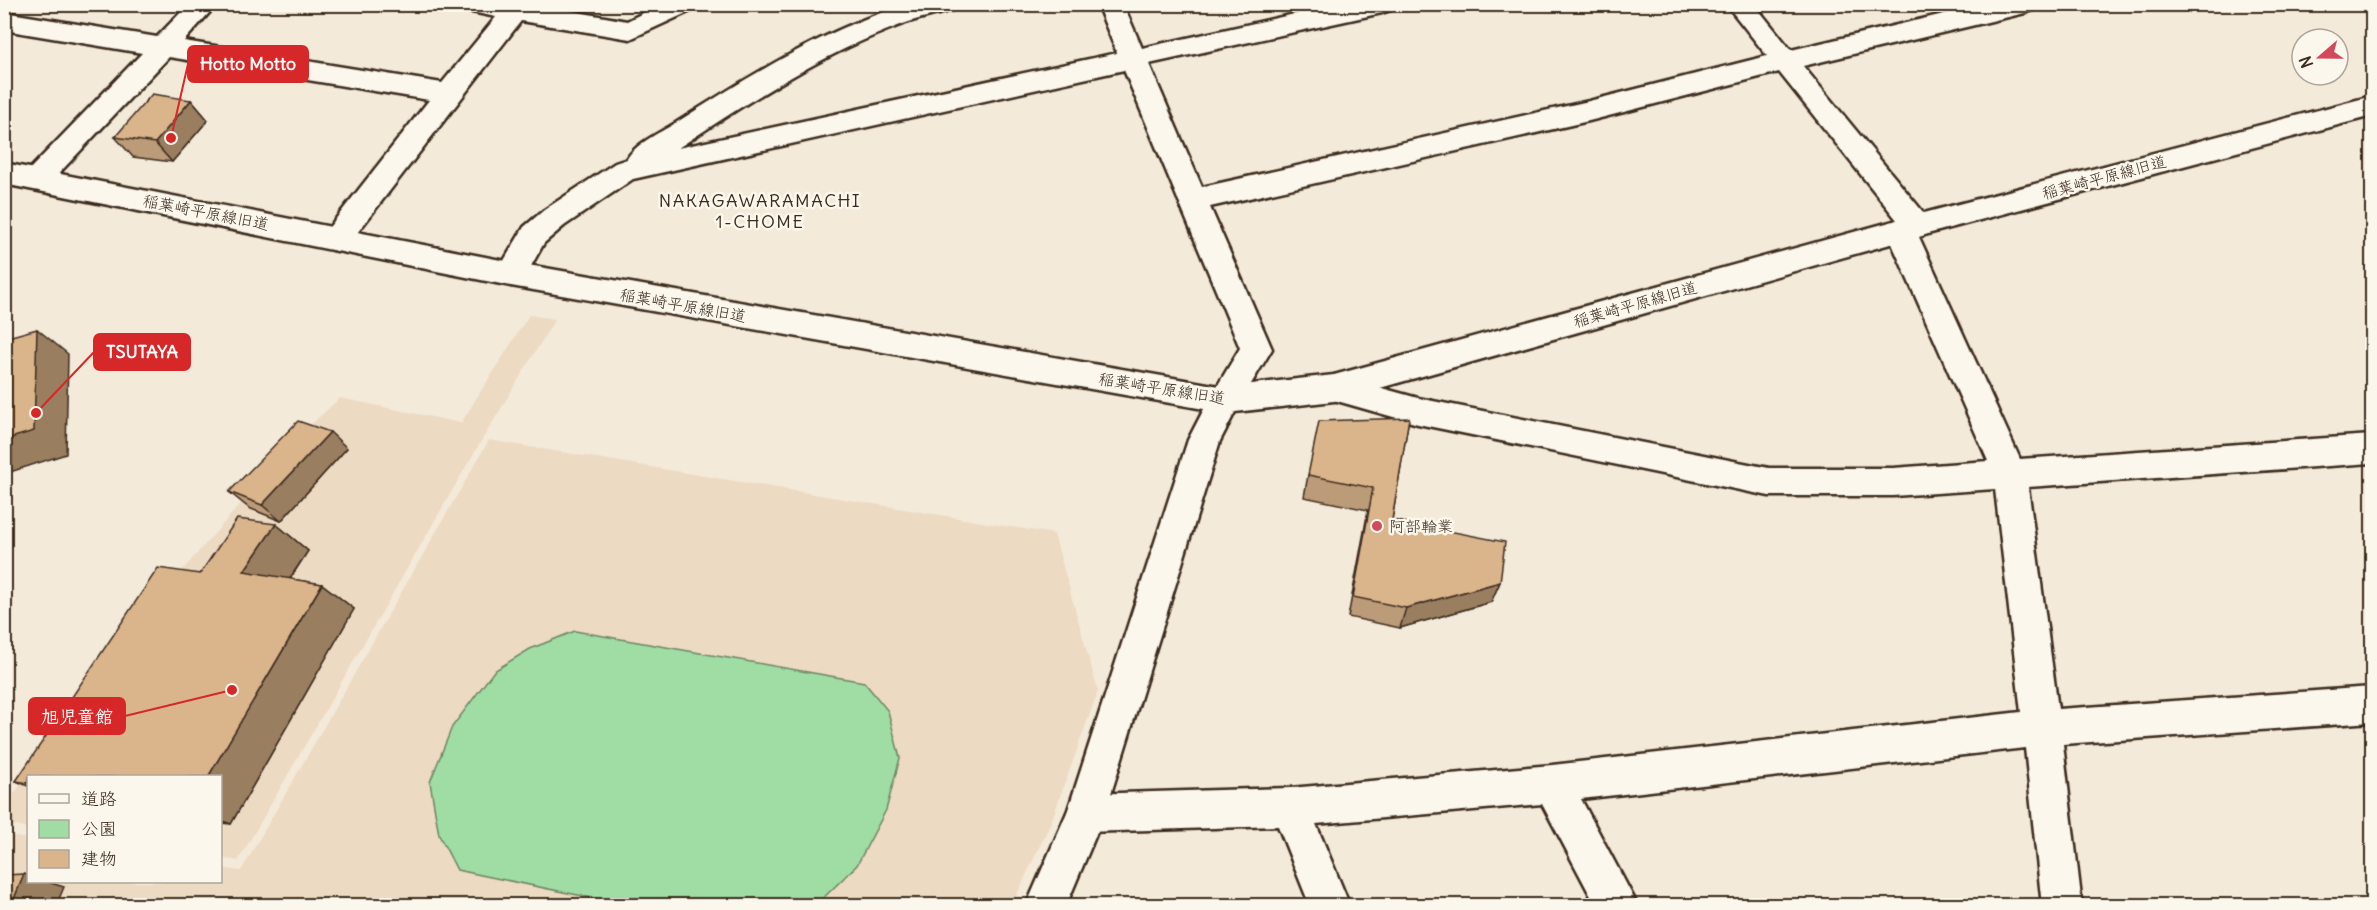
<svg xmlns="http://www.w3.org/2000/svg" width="2377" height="910" viewBox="0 0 2377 910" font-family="Delius,'Klee One',sans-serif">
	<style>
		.built { fill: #ecdac2 }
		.green { fill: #9fdda5; stroke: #6d8462; stroke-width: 1.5 }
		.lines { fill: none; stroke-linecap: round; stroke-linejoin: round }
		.minor-casing { stroke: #3b2a1e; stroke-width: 5 }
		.tertiary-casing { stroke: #3b2a1e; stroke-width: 5 }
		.minor { fill: #fbf7ec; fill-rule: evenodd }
		.tertiary { fill: #fbf7ec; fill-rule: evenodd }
		.wall { fill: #bb9b78; stroke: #3b2a1e; stroke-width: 1.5 }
		.shaded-wall { fill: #997e61; stroke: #3b2a1e; stroke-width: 1.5 }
		.building { fill: #dab48b; stroke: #3b2a1e; stroke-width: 1.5 }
		.poi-dot { fill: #d1495b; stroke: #fbf7ec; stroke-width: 2 }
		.labels { text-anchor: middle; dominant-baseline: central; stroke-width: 5; stroke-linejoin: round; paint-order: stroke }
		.street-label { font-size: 16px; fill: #3b2a1e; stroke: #fbf7ec }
		.poi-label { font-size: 16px; fill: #3b2a1e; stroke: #fbf7ec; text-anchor: start }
		.neighbourhood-label { font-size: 18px; letter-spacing: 1.5px; fill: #3b2a1e; stroke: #fbf7ec }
		.leader { fill: none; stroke: #d62828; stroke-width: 2 }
		.callout-dot { fill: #d62828; stroke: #fbf7ec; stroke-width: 2 }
		.callout { fill: #d62828; stroke: #d62828; stroke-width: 2 }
		.callout-label { font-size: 18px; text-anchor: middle; font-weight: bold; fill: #fff }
	</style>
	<rect width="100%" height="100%" fill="#f4ead9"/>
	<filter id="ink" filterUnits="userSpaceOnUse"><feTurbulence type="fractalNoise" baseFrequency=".0167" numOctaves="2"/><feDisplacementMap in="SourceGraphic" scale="12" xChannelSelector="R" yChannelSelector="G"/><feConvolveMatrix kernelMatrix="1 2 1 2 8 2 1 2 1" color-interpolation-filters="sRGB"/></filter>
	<g filter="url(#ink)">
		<g class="built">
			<path d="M529 315 555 319 471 458 238 861 221 858 220 776H28V828L5 824V807L123 638 307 428 340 398 461 423Z"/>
			<path d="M489 440 1054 534 1098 691 1051 822 1012 905H5L4 835 28 839V882H220L221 868 241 871Z"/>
		</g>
		<path class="green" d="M575 631 864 682 888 711 900 758 886 810 857 865 815 906 626 905 457 870 439 835 430 782 452 727 494 671 530 649Z"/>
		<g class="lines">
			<g class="minor-casing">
				<g id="minor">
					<path d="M189 4H217L184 41 442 83 496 17 462 10 458 4H533L627 21 661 4H697L693 10 630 39 521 21 347 246 337 249 327 246 322 238 327 230 429 100 169 57 47 186 37 190 27 186 23 179 27 172 142 53 4 30V12L157 37Z"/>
					<path d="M909 4H956L952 10C936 15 919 18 903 24 824 53 749 101 678 148L1117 53 1097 4H1123L1142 48 1340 4H1395L1391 10 1382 13 1149 64 1202 187 1589 101 1767 56 1726 4H1754L1791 50 1986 4H2038L2034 10 2025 13 1803 66 1928 218 1933 226 1928 234 1919 237 2020 459 2372 435V463L2028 487 2058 709 2372 687V722L2063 744 2082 906H2042L2025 748 1581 799 1638 906H1596L1542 804 1316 824 1350 906H1310L1278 826 1086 832 1072 827 1067 813 1072 799 1086 794 1290 788 1552 765 2021 712 1995 489 1893 496H1769L1418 424 1323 397 1318 388 1323 379 1334 375 1418 398 1769 468H1893L1988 461 1886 230 1891 222 1897 220 1779 72 1589 121 1210 207 1272 349 1236 409 1225 413 1214 409 1209 400 1240 348 1124 70 633 179 564 226 544 243 522 282 511 286 500 282 496 274 524 227 544 210 615 163 627 159C635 144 659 133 674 124 745 79 827 27 909 4Z"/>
				</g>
			</g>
			<g class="tertiary-casing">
				<path id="tertiary" d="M2372 96V116L1901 241 1334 401 1235 412 1220 441 1105 813 1066 906H1026L1068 810 1188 440 1204 409 511 286 4 184V163L511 262 1225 387 1334 375 1901 219Z"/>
			</g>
			<use href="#minor" class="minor"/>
			<use href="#tertiary" class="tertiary"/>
		</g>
		<g class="wall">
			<path d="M191 100 208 120 172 162 133 157 115 137Z"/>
			<path d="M1409 418 1392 520 1500 582 1491 602 1400 628 1348 617 1368 510 1304 497 1308 475Z"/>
			<path d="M347 448 281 521 249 508 229 492Z"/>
			<path d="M276 524 308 551 290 579 322 584 354 609 231 824 220 823V777H28V786L16 781 200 574Z"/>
		</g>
		<g class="shaded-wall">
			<path d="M191 100 208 120 172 162 155 143Z"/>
			<path d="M37 329 68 354 66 454 4 474V440Z"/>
			<path d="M330 432 347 448 281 521 262 505Z"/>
			<path d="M276 524 308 551 278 596 244 571Z"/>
			<path d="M1500 582 1491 602 1400 628 1406 608Z"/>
			<path d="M322 584 354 609 231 824 220 820V777H208Z"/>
			<path d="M24 874 28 875V882H48L64 887 56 906H11Z"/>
		</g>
		<g class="building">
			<path d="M152 94 191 100 155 143 115 137Z"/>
			<path d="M37 329 34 431 4 440V338Z"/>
			<path d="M1409 418 1392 520 1505 542 1500 582 1406 608 1353 597 1373 488 1308 475 1319 421Z"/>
			<path d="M298 421 330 432 262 505 229 492Z"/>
			<path d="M237 519 276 524 244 571 322 584 208 777H28V783L16 781 158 568 200 574Z"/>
			<path d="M24 874 11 906H4V875Z"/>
		</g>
	</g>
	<circle class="poi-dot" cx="1377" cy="526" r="6"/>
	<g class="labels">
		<g class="street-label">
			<text transform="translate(2104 177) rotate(-15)">稲葉崎平原線旧道</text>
			<text transform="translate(206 212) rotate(11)">稲葉崎平原線旧道</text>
			<text transform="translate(1635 304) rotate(-16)">稲葉崎平原線旧道</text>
			<text transform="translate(683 305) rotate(10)">稲葉崎平原線旧道</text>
			<text transform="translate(1162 388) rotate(9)">稲葉崎平原線旧道</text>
		</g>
		<g class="poi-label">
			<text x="1389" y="526">阿部輪業</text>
		</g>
		<g class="neighbourhood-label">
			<text x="760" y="200">NAKAGAWARAMACHI<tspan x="760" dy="21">1-CHOME</tspan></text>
		</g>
	</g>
	<path class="leader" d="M171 138L188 64M36 413L94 352M232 690L125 716"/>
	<g class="callout-dot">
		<circle cx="171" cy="138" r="6"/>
		<circle cx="36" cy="413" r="6"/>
		<circle cx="232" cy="690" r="6"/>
	</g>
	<g class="callout">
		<rect x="188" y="46" width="120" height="36" rx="6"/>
		<rect x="94" y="334" width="96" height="36" rx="6"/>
		<rect x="29" y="698" width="96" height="36" rx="6"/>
	</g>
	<g class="callout-label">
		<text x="248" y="70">Hotto Motto</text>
		<text x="142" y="358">TSUTAYA</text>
		<text x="77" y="723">旭児童館</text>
	</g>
	<rect width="2377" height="910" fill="none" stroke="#fbf7ec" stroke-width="24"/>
	<rect x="12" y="12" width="2353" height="886" fill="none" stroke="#3b2a1e" stroke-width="2" filter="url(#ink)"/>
	<rect x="27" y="775" width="195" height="108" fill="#fbf7ec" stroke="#aea59a" stroke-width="1.5"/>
	<rect x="39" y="794" width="30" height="9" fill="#fbf7ec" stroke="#aea59a" stroke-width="1.5"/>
	<text x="81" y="805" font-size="18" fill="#3b2a1e">道路</text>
	<rect x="39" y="820" width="30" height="18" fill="#9fdda5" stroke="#aea59a" stroke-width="1.5"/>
	<text x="81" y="835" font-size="18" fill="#3b2a1e">公園</text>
	<rect x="39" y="850" width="30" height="18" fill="#dab48b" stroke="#aea59a" stroke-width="1.5"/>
	<text x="81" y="865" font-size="18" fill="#3b2a1e">建物</text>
	<g transform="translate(2320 57) rotate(250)"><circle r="28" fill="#fbf7ec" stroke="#aea59a" stroke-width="1.5"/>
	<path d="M0-4.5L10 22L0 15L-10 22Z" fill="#d1495b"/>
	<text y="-9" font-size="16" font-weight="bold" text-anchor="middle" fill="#3b2a1e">N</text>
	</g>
</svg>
